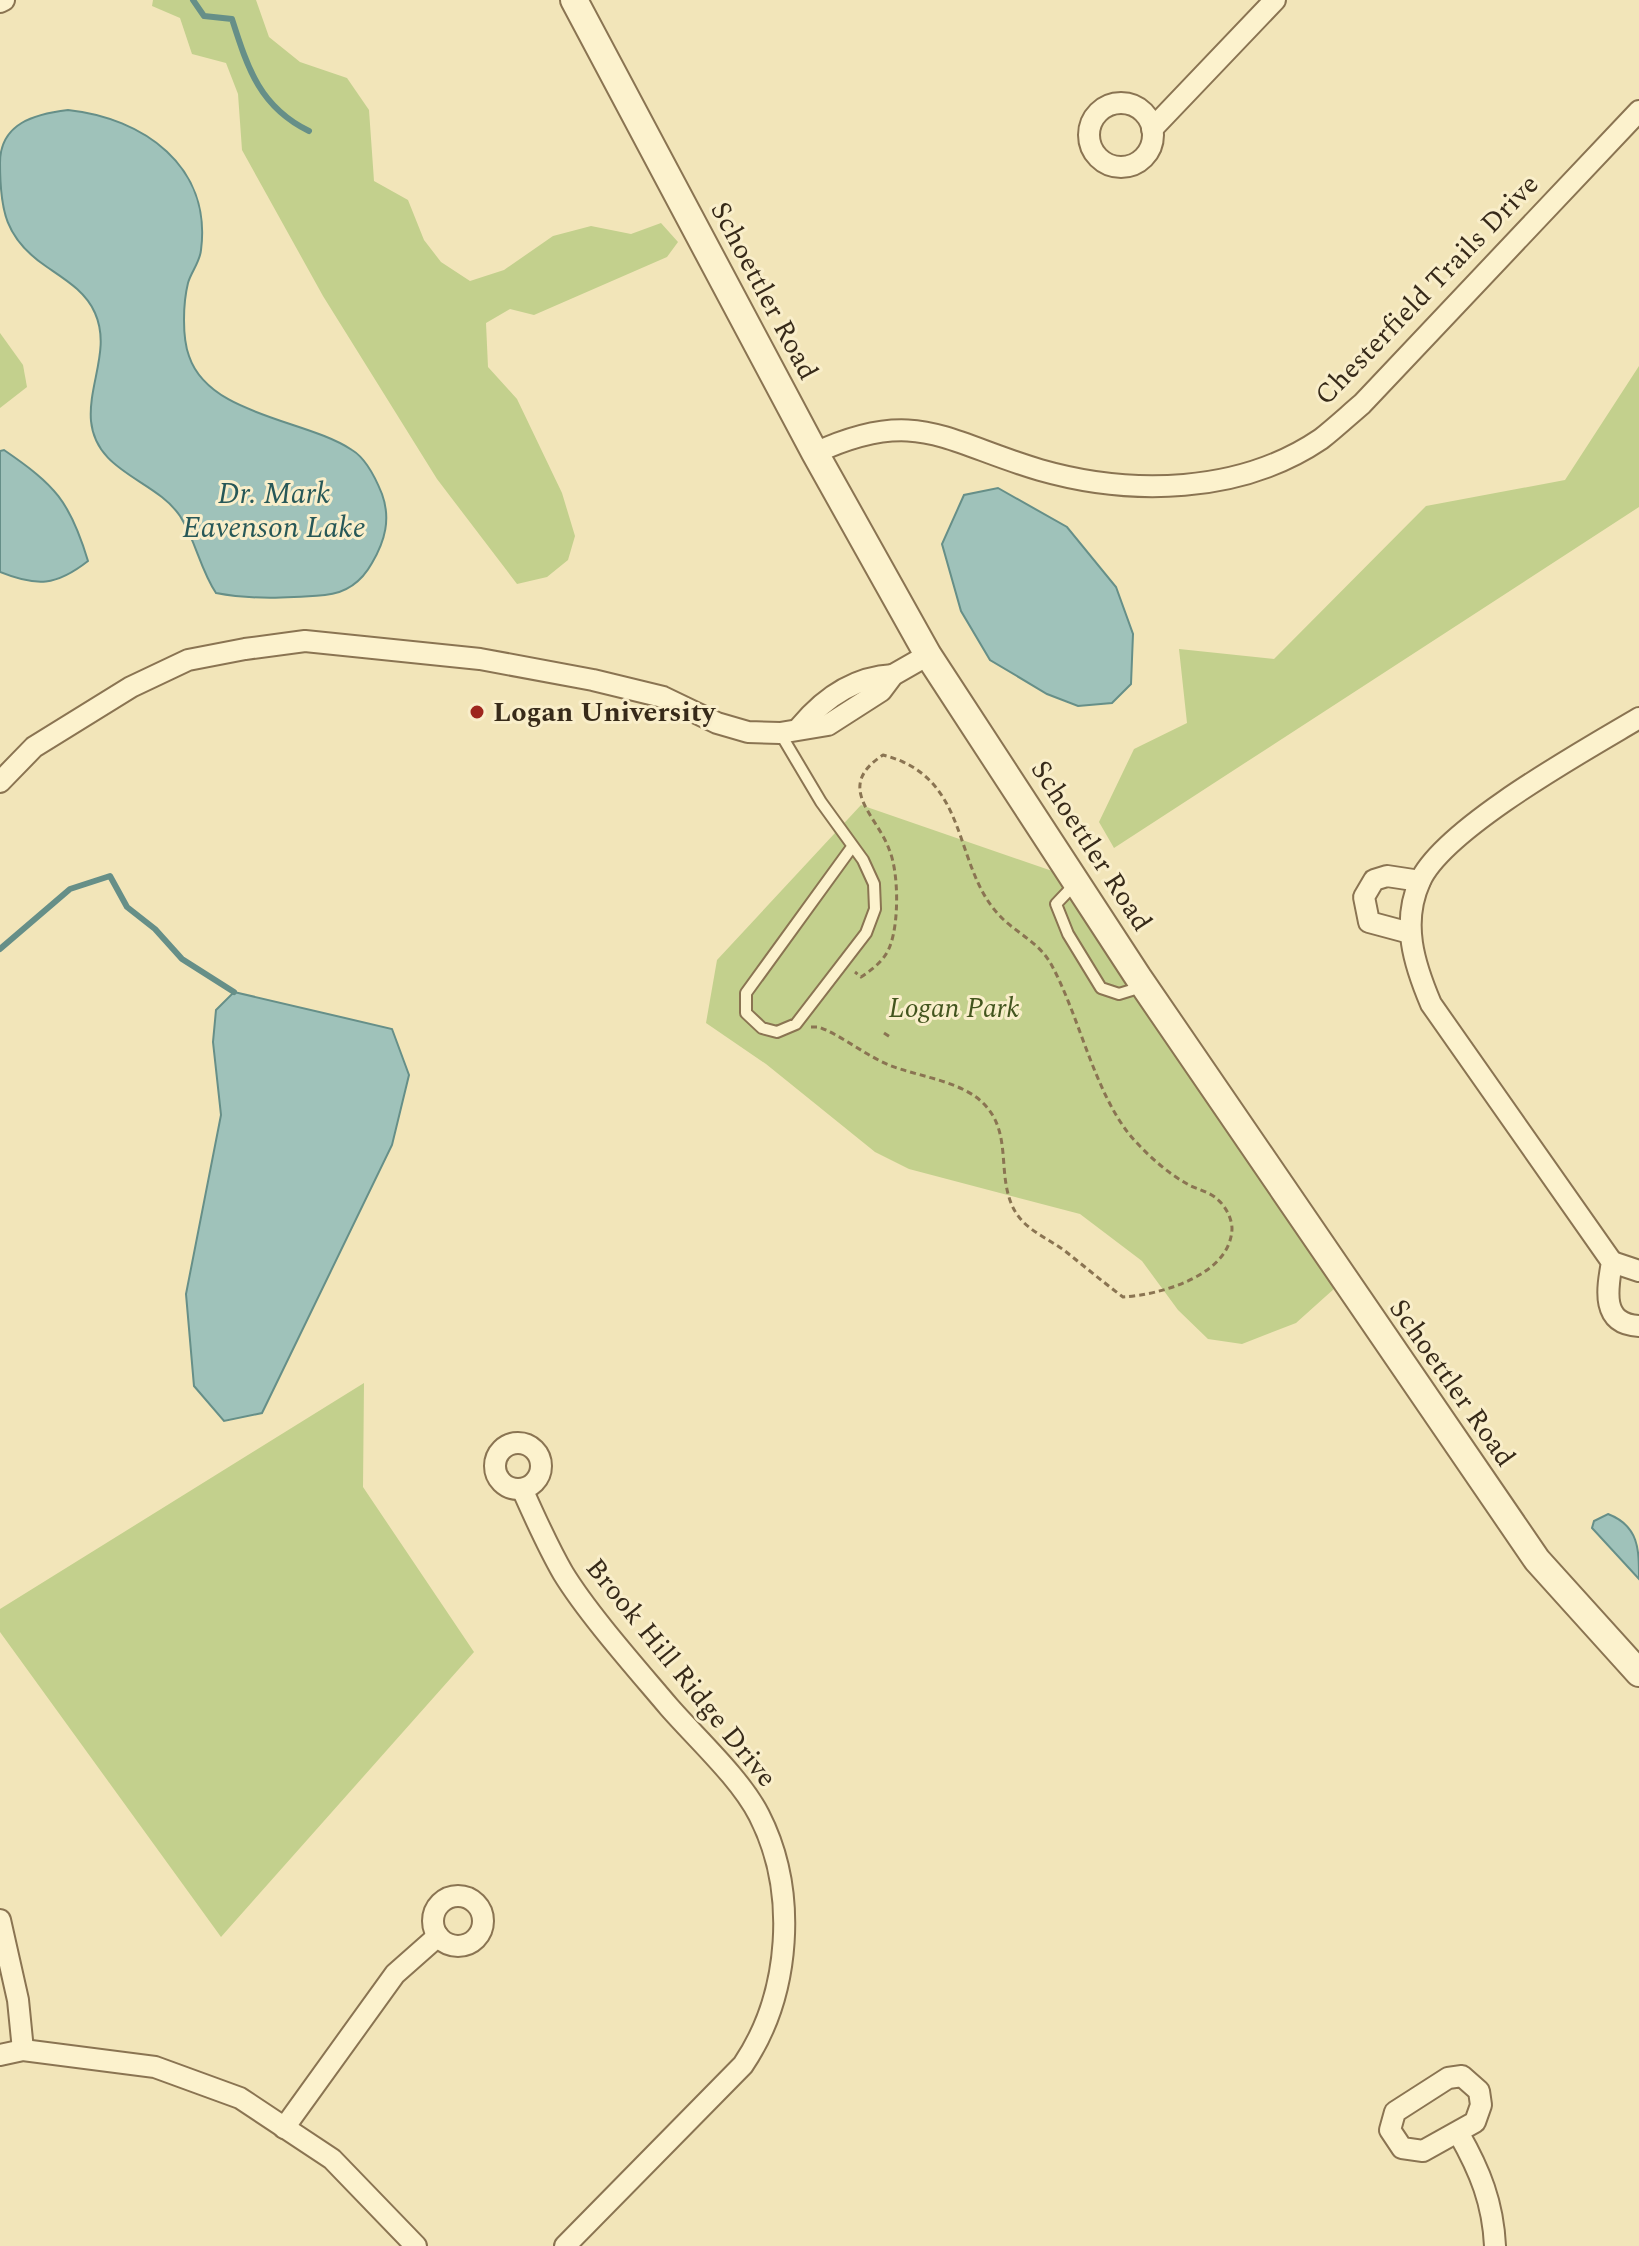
<svg xmlns="http://www.w3.org/2000/svg" width="1639" height="2246" viewBox="0 0 1639 2246" font-family="Spectral,serif">
	<style>
		.green { fill: #c3d08d }
		.water { fill: #9fc2ba; stroke: #668f88; stroke-width: 2 }
		.lines { fill: none; stroke-linecap: round; stroke-linejoin: round }
		.stream { stroke: #668f88; stroke-width: 6 }
		.service-casing { stroke: #8a7452; stroke-width: 14 }
		.minor-casing { stroke: #8a7452; stroke-width: 24 }
		.tertiary-casing { stroke: #8a7452; stroke-width: 30 }
		.path { stroke: #8a7452; stroke-width: 3; stroke-dasharray: 6 4; stroke-linecap: butt }
		.service { stroke: #fcf2cd; stroke-width: 10 }
		.minor { stroke: #fcf2cd; stroke-width: 20 }
		.tertiary { stroke: #fcf2cd; stroke-width: 26 }
		.poi-dot { fill: #9e261d; stroke: #f9eeca; stroke-width: 3 }
		.labels { text-anchor: middle; dominant-baseline: central; stroke-width: 6; stroke-linejoin: round; paint-order: stroke }
		.street-label { font-size: 28px; fill: #372a19; stroke: #f9eeca }
		.poi-label { font-size: 28px; font-weight: bold; fill: #372a19; stroke: #f9eeca; text-anchor: start }
		.park-label { font-size: 28px; font-style: italic; fill: #43551e; stroke: #f9eeca }
		.water-label { font-size: 30px; font-style: italic; fill: #275858; stroke: #f9eeca }
	</style>
	<rect width="100%" height="100%" fill="#f2e5b9"/>
	<g class="green">
		<path d="M153 0H256L269 37 300 62 347 78 369 110 374 181 408 200 424 240 441 262 470 281 504 270 553 236 591 226 631 234 661 223 678 242 667 257 534 315 510 309 486 323 488 367 517 399 562 493 575 536 568 560 547 577 517 584 437 479 323 296 242 150 238 94 226 63 192 54 180 18 152 6Z"/>
		<path d="M0 333 23 365 27 387 0 408Z"/>
		<path d="M1639 366V507L1114 848 1099 822 1134 749 1187 723 1179 649 1274 659 1426 506 1565 480Z"/>
		<path d="M861 805 1061 874 1335 1288 1296 1323 1242 1344 1208 1339 1178 1310 1142 1261 1080 1214 909 1169 875 1152 766 1064 706 1023 717 960Z"/>
		<path d="M364 1383 363 1487 474 1652 221 1937 0 1632V1609Z"/>
	</g>
	<g class="water">
		<path d="M68 110C143 118 212 166 201 250 200 262 191 272 188 283 183 303 182 337 189 356 209 416 306 419 352 450 367 459 376 479 382 494 391 519 385 541 372 563 362 581 346 593 325 595 287 598 253 600 216 593 200 569 196 541 180 516 155 479 96 473 91 421 88 384 111 349 95 313 86 292 66 280 47 267 5 239 0 210 0 163 0 123 35 114 68 110Z"/>
		<path d="M4 450C55 485 70 501 88 561 56 586 37 587 0 572V451Z"/>
		<path d="M998 488 1067 527 1116 587 1133 634 1131 684 1112 703 1078 706 1047 694 990 660 961 611 942 544 964 495Z"/>
		<path d="M234 992 392 1029 409 1075 392 1145 262 1413 224 1421 194 1386 186 1294 221 1115 213 1042 216 1010Z"/>
		<path d="M1608 1514C1639 1526 1639 1549 1639 1579L1592 1528 1594 1521Z"/>
	</g>
	<g class="lines">
		<g class="stream">
			<path d="M193 0 204 16 232 19C248 69 260 107 309 131"/>
			<path d="M0 949 70 889 110 876 127 907 155 929 182 959 234 992"/>
		</g>
		<g class="service-casing">
			<g id="service">
				<path d="M780 733 821 802 863 860 874 884 875 909 866 933 796 1024 777 1032 762 1028 746 1013V993L852 847"/>
				<path d="M1074 885 1056 904 1068 934 1101 988 1119 994 1132 990 1137 979"/>
			</g>
		</g>
		<g class="minor-casing">
			<g id="minor">
				<path d="M0 2 4 0"/>
				<circle cx="1121" cy="135" r="32"/>
				<path d="M1152 129 1275 0"/>
				<path d="M815 453C916 406 945 442 1040 470 1131 496 1240 494 1321 439 1335 428 1349 415 1362 404L1639 111"/>
				<path d="M1639 718C1587 749 1444 828 1420 881 1401 923 1414 964 1431 1004L1612 1262C1607 1290 1601 1324 1639 1326"/>
				<path d="M800 727C824 698 855 677 893 675"/>
				<path d="M0 782 34 747 131 687 188 660 245 649 305 641 480 659 593 680 663 697 717 723 748 732 780 733 828 725 881 691 893 675 928 655"/>
				<path d="M1410 933 1369 922 1364 897 1374 880 1387 876 1420 881"/>
				<path d="M1612 1262 1639 1271"/>
				<circle cx="518" cy="1466" r="23"/>
				<path d="M523 1491C535 1518 548 1547 563 1573 588 1614 637 1669 669 1707 697 1739 740 1778 759 1815 798 1891 791 1994 743 2065L565 2246"/>
				<circle cx="458" cy="1921" r="25"/>
				<path d="M0 1920 18 2000 23 2050"/>
				<path d="M0 2055 23 2050 155 2067 240 2098 332 2159 416 2246"/>
				<path d="M1462 2076 1479 2091 1481 2105 1475 2122 1423 2151 1402 2148 1390 2130 1395 2112 1448 2078Z"/>
				<path d="M284 2128 395 1974 438 1936"/>
				<path d="M1459 2134C1480 2171 1493 2203 1495 2246"/>
			</g>
		</g>
		<g class="tertiary-casing">
			<path id="tertiary" d="M574 0 815 453 928 655 1138 977 1537 1560 1639 1673"/>
		</g>
		<g class="path">
			<path d="M811 1027H819C844 1037 865 1055 889 1065 919 1077 963 1081 985 1105 1011 1133 998 1170 1011 1203 1021 1229 1045 1236 1065 1251 1084 1266 1103 1282 1123 1297 1159 1295 1230 1276 1232 1229 1232 1218 1225 1205 1216 1198 1209 1192 1197 1189 1189 1185 1167 1173 1145 1153 1129 1134 1093 1088 1079 1015 1051 964 1038 941 1014 932 998 914 952 863 970 777 883 755 834 787 876 814 889 849 899 872 899 923 890 946 885 960 873 969 861 977L855 972"/>
			<path d="M884 1033 890 1037"/>
		</g>
		<use href="#service" class="service"/>
		<use href="#minor" class="minor"/>
		<use href="#tertiary" class="tertiary"/>
	</g>
	<circle class="poi-dot" cx="477" cy="712" r="8"/>
	<g class="labels">
		<g class="street-label">
			<text transform="translate(1427 290) rotate(-46)">Chesterfield Trails Drive</text>
			<text transform="translate(764 291) rotate(62)">Schoettler Road</text>
			<text transform="translate(1091 846) rotate(57)">Schoettler Road</text>
			<text transform="translate(1452 1383) rotate(55)">Schoettler Road</text>
			<text transform="translate(681 1673) rotate(51)">Brook Hill Ridge Drive</text>
		</g>
		<g class="poi-label">
			<text x="493" y="712">Logan University</text>
		</g>
		<g class="park-label">
			<text x="954" y="1008">Logan Park</text>
		</g>
		<g class="water-label">
			<text x="274" y="494">Dr. Mark<tspan x="274" dy="34">Eavenson Lake</tspan></text>
		</g>
	</g>
</svg>
